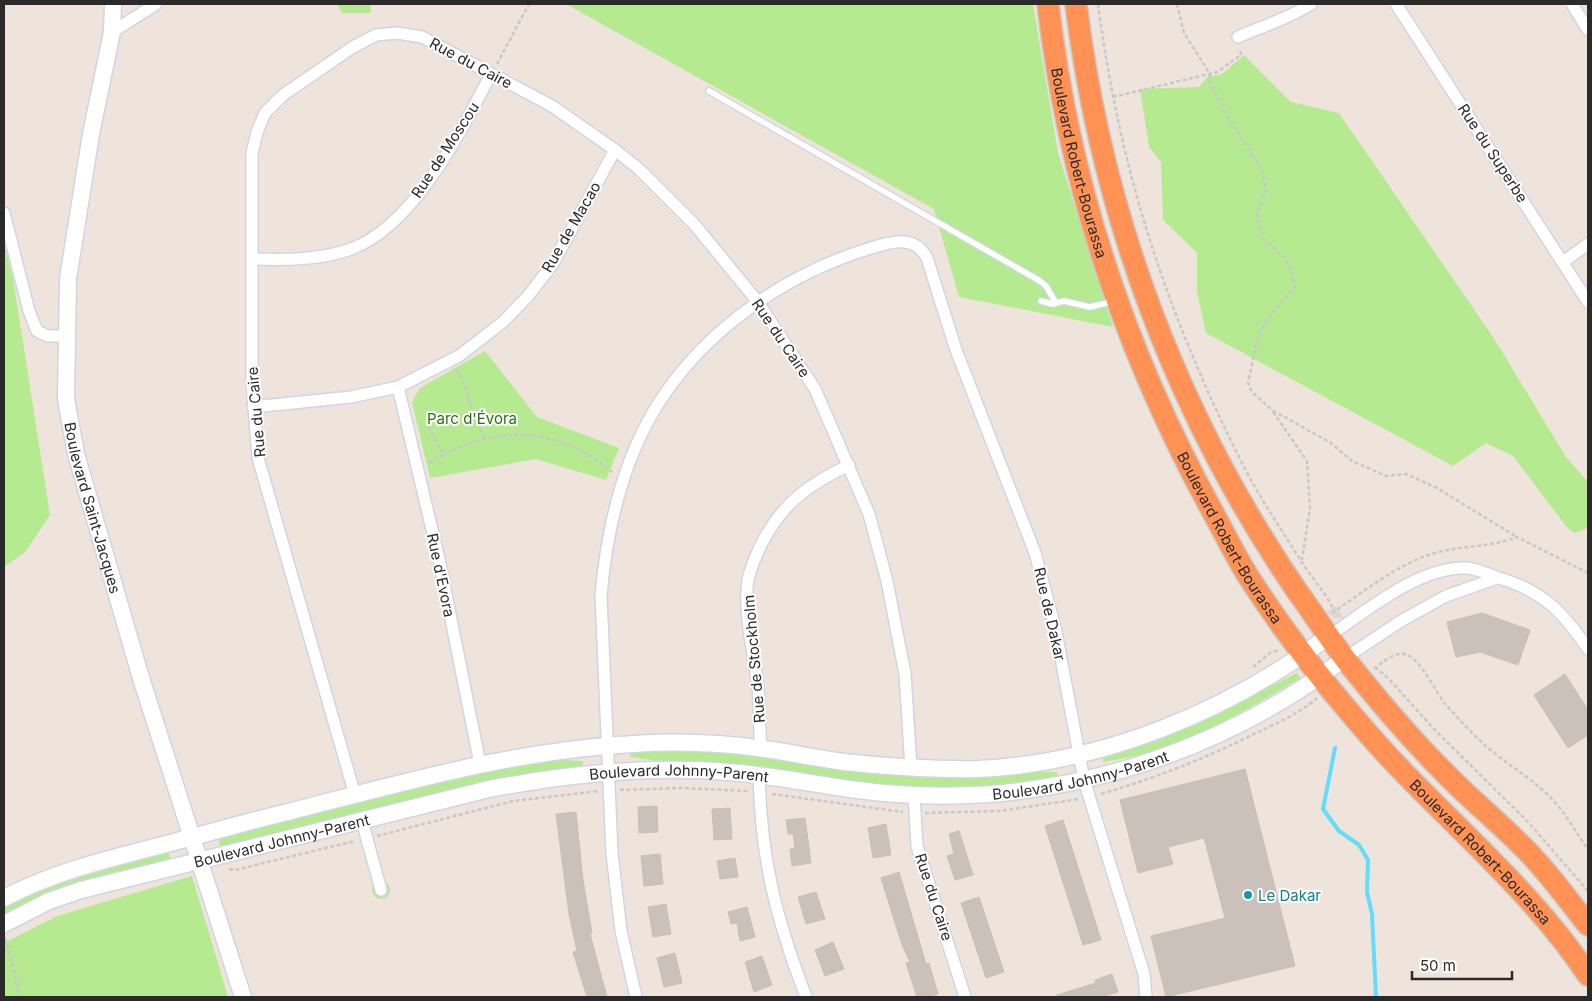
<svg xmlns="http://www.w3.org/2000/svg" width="1592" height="1001" viewBox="0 0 1592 1001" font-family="Inter,sans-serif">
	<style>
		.green { fill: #b6ea91 }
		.plaza { fill: #ddd8d2 }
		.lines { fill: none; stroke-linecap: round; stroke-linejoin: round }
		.stream { stroke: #62ddfb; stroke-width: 4 }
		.building { fill: #c9c1ba; stroke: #c9c0b4 }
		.lane-casing { stroke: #d0d5e5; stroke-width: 8 }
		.street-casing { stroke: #d0d5e5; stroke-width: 14 }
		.secondary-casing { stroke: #d0d5e5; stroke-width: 19 }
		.highway-casing { stroke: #c8c8c8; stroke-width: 24 }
		.path { stroke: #c8c8c8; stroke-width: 2.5; stroke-dasharray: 4 2.5; stroke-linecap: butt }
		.lane { stroke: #fff; stroke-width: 5.5 }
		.street { stroke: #fff; stroke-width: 11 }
		.secondary { stroke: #fff; stroke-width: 16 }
		.highway { stroke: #ff9254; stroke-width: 21 }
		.culture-dot { fill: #0f9aa8; stroke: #fff; stroke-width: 2 }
		.labels { text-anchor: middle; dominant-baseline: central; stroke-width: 4; stroke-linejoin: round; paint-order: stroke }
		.street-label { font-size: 15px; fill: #2a2a2a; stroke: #fff }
		.park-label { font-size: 15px; fill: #2c6f12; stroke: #fff }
		.culture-label { font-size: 15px; fill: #0d838f; stroke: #fff; text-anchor: start }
	</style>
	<rect width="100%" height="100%" fill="#eee4db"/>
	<g class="green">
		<path d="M337 4H370L371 13H342Z"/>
		<path d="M566 4H1033L1058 153 1113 327 959 297 934 209Z"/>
		<path d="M1244 55 1291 102 1339 113 1495 340 1566 457 1588 482V528L1574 533 1566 526 1513 456 1486 443 1453 466 1206 333 1197 292V253L1163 220 1161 162 1149 147 1140 89 1199 87 1207 77 1222 74Z"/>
		<path d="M4 244 13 278 50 515 25 552 4 567Z"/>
		<path d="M485 351 537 417 619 448 606 480 536 459 430 478 412 402 420 388Z"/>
		<path d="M1297 673 1300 678C1238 715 1176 752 1103 762V756L1184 728Z"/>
		<path d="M673 751C702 752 731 752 761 756 809 761 856 772 904 775 955 779 1006 770 1057 772V778C999 787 941 791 883 785 843 781 803 772 763 767 718 762 674 764 630 757L631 752Z"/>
		<path d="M560 760 583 761V766L502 778 220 847 219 839C282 822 344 806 407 790 458 778 508 763 560 760Z"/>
		<path d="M169 853 170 859 62 887 4 915V908C54 877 112 867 169 853Z"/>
		<path d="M192 876 228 997H4V943L57 916Z"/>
		<circle cx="381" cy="890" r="9"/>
	</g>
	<path class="plaza" d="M1336 606 1344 618H1336L1325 613Z"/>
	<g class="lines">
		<path class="stream" d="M1335 748 1323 809 1339 831 1359 845 1368 860 1367 892 1372 914 1376 997"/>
	</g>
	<g class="building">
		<path d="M1482 613 1530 630 1518 665 1480 652 1456 657 1447 622Z"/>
		<path d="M1565 674 1588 710V735L1568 748 1534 695Z"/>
		<path d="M1245 769 1295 966 1166 997 1151 936 1225 918 1204 838 1168 847 1173 864 1138 873 1120 800Z"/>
		<path d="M657 806 658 832 639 833 638 807Z"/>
		<path d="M730 808 732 839 714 840 712 809Z"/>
		<path d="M576 812 583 880 592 933 590 934 607 997H587L573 952 577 951 569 914 556 814Z"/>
		<path d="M805 818 811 863 792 866 790 849 795 848 793 834H788L786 820Z"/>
		<path d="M1063 820 1101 940 1083 945 1045 826Z"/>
		<path d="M886 824 891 855 873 858 868 828Z"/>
		<path d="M959 831 973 875 955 880 947 856 954 854 949 834Z"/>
		<path d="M660 854 663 884 644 886 641 856Z"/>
		<path d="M735 858 738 877 720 879 717 861Z"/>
		<path d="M899 872 926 964 929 963 938 994 927 997H917L906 963 910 962 902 945 881 878Z"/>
		<path d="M816 892 825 919 806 924 798 897Z"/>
		<path d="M979 897 1004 972 986 978 961 903Z"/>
		<path d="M666 904 671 934 653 937 648 907Z"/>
		<path d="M747 907 755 937 740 941 737 923 731 924 728 912Z"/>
		<path d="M833 942 844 969 825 976 815 950Z"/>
		<path d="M675 953 682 983 664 987 657 958Z"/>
		<path d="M762 956 772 985 754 992 745 962Z"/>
		<path d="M1112 974 1118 992 1102 997H1057V995L1096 983 1095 980Z"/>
	</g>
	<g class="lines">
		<g class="lane-casing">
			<g id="lane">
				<path d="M709 91 1040 281 1046 286 1056 303"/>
				<path d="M1041 301 1053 304 1064 301 1090 307 1115 301"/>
			</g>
		</g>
		<g class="street-casing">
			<g id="street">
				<path d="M1396 4 1588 302"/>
				<path d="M1572 4 1588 30"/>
				<path d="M112 32 156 4"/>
				<path d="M1238 37C1263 26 1288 19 1311 4"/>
				<path d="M4 213 29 311 37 331 48 336H66"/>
				<path d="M253 259C284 260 321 260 351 249 414 226 461 131 491 74"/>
				<path d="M1563 262 1588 244"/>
				<path d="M398 387 439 559 480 764"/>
				<path d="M253 407 351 397 398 387 459 356 503 322 528 296 552 265 615 150"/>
				<path d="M1329 636C1368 610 1418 567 1466 568 1477 568 1489 575 1499 578 1543 591 1563 612 1588 649"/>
				<path d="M1345 658 1401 621 1446 596 1497 578"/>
				<path d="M761 748C759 728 760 707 758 687 754 655 745 621 747 588 748 573 755 558 761 545 781 504 809 484 849 465"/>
				<path d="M759 775C761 860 776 918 806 997"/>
				<path d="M355 795 258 458 252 382V153L257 132 265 113 283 95 353 47 376 35 397 33 422 37 552 106 615 150 639 169 694 224 758 302 815 389 869 514 887 581 905 674 911 768"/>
				<path d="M914 795 917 846 965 997"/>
				<path d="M362 821 381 890"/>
				<path d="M636 997 621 931 612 853 601 595C607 528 623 458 660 401 708 327 788 273 871 248 892 241 915 235 927 258L956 350 1035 553 1055 627 1084 780 1144 974 1146 997"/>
			</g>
		</g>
		<g class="secondary-casing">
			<g id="secondary">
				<path id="s1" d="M113 4 112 32 91 134 68 279 66 399 76 454 141 678 243 997"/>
				<path d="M4 898C61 869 113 858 174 842 212 832 250 821 288 812 402 783 515 750 634 744 677 741 722 743 765 749 794 753 824 760 854 763 895 767 936 770 978 769 1104 763 1228 711 1329 636"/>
				<path id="s2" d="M4 924 49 901 81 890 489 789C568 774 648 765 729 772 791 777 852 793 915 795 1068 802 1223 751 1345 658"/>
			</g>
		</g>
		<g class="highway-casing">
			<g id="highway">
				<path id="s3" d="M1048 4C1069 185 1127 357 1215 516 1226 536 1236 557 1248 576 1280 626 1319 677 1358 722 1431 809 1524 879 1588 975"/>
				<path d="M1076 4C1102 215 1177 415 1297 591 1316 617 1333 645 1354 670 1382 705 1412 740 1444 772 1471 800 1502 825 1530 854 1551 876 1569 901 1588 925"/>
			</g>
		</g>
		<g class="path">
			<path d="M1098 4C1120 172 1167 315 1244 467 1261 500 1283 532 1303 564 1313 579 1327 594 1334 611"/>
			<path d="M1177 4 1184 33 1210 74V82L1225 112 1262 170 1266 191 1257 214 1263 239 1285 258 1292 271 1295 287 1269 316 1258 337 1248 383 1252 392 1272 410 1331 443 1352 461 1386 476 1406 474 1437 488 1517 537"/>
			<path d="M497 64 529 4"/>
			<path d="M1113 97 1217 72 1241 55 1240 49"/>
			<path d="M456 370 464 383 471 406 476 412 483 438"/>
			<path d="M1273 412 1307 461 1310 508 1302 560"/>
			<path d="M428 427 443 454"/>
			<path d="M429 463C491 425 554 423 612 472"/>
			<path d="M1332 613C1365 591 1397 564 1435 553 1463 545 1489 548 1517 537L1588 573"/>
			<path d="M1253 667 1271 652 1280 650"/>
			<path d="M1375 667 1388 678 1434 729 1529 823 1588 891"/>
			<path d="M1374 669C1382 663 1394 652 1404 654 1420 656 1436 694 1447 706 1460 720 1473 735 1487 747 1508 765 1533 779 1553 800 1566 814 1576 833 1588 849"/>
			<path d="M620 790 681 788 749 791"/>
			<path d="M772 794 903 812"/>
			<path d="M1101 794C1155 778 1204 759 1254 734 1275 724 1299 714 1317 698"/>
			<path d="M925 813 1000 811 1079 799"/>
			<path d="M377 836 513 801 599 791"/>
			<path d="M229 869 235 870 355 841"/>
			<path d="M5 938 13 965 19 997"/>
		</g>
		<use href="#lane" class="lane"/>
		<use href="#street" class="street"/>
		<use href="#secondary" class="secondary"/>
		<use href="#highway" class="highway"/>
	</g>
	<circle class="culture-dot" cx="1248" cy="895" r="5"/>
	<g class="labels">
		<g class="street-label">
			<text transform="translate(471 63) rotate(28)">Rue du Caire</text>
			<text transform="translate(445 150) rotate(-57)">Rue de Moscou</text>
			<text transform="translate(1493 153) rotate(57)">Rue du Superbe</text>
			<text stroke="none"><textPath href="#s3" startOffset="162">Boulevard Robert-Bourassa</textPath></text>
			<text transform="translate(571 227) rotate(-60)">Rue de Macao</text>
			<text transform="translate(781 338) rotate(56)">Rue du Caire</text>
			<text transform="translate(256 412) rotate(-95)">Rue du Caire</text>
			<text stroke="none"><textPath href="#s1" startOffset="511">Boulevard Saint-Jacques</textPath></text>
			<text stroke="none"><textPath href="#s3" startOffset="568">Boulevard Robert-Bourassa</textPath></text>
			<text transform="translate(441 575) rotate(78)">Rue d'Evora</text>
			<text transform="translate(1050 614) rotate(77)">Rue de Dakar</text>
			<text transform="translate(754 659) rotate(-95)">Rue de Stockholm</text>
			<text stroke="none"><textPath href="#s2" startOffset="1101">Boulevard Johnny-Parent</textPath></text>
			<text stroke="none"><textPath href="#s2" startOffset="696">Boulevard Johnny-Parent</textPath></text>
			<text stroke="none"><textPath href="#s2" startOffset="291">Boulevard Johnny-Parent</textPath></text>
			<text stroke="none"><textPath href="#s3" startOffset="972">Boulevard Robert-Bourassa</textPath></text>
			<text transform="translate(934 897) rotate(72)">Rue du Caire</text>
		</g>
		<g class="park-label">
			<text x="472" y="418">Parc d'Évora</text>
		</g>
		<g class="culture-label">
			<text x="1258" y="895">Le Dakar</text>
		</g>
	</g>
	<rect width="1592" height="1001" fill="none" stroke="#2a2a2a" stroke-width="10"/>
	<path d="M1412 971v8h100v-8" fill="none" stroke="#2a2a2a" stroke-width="2.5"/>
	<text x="1420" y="971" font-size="15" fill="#2a2a2a" stroke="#ffffff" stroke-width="4" paint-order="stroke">50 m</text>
</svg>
